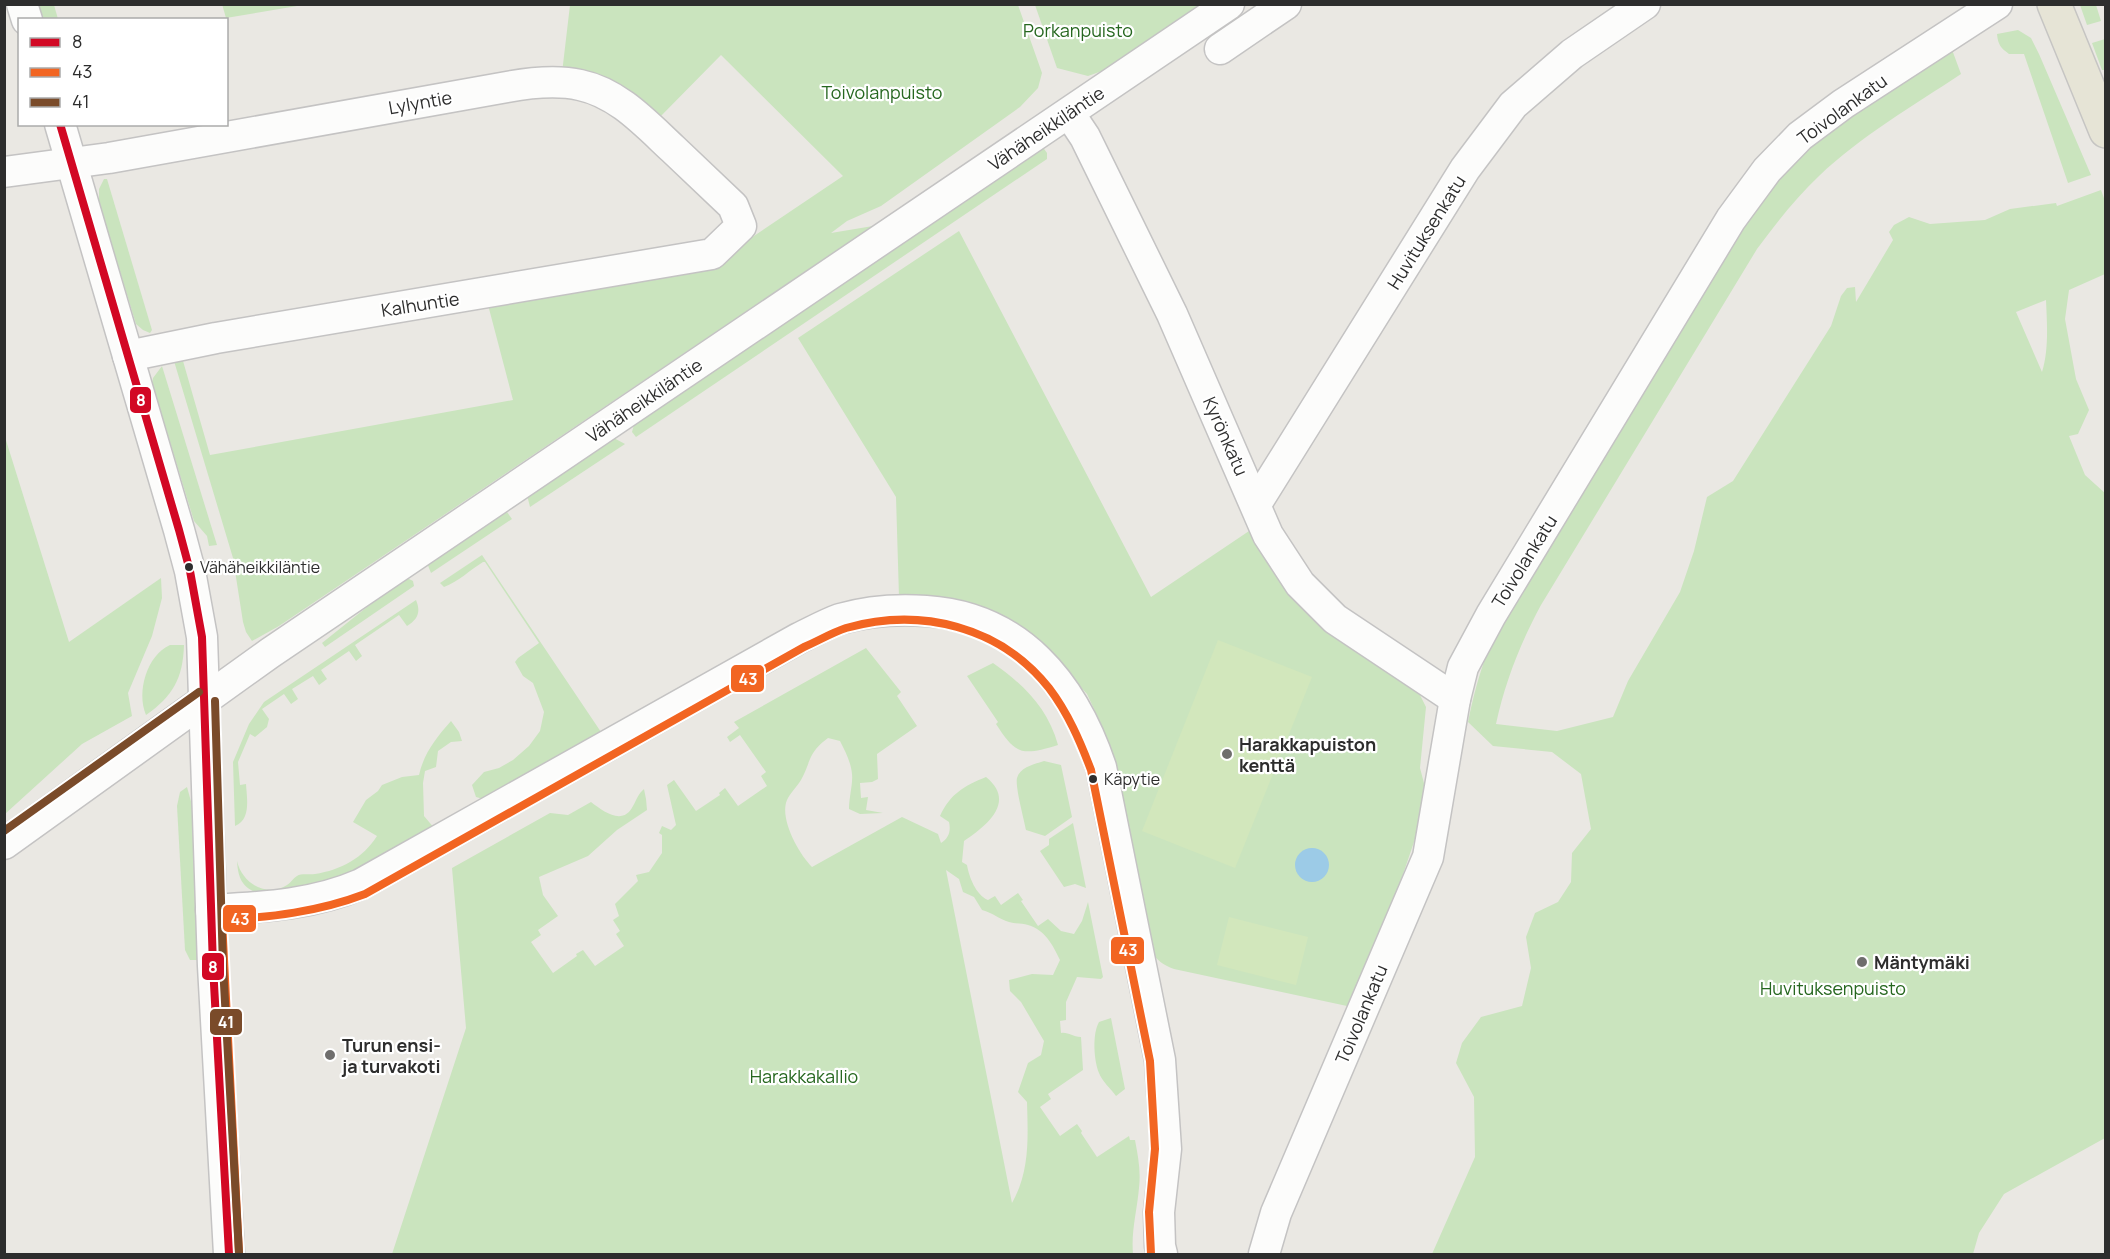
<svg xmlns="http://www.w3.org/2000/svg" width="2110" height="1259" viewBox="0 0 2110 1259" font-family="Manrope,sans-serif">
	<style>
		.green { fill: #cae4be; fill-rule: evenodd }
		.pitch { fill: #d2e7bc }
		.water { fill: #9ccbe7 }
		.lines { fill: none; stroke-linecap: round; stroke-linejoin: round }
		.minor-casing { stroke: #c4c3c3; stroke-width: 33 }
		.major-casing { stroke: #c6c5c3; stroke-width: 36 }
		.minor { stroke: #fcfcfb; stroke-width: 30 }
		.major { stroke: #e6e4d6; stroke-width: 33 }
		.bus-1-casing { stroke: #fff; stroke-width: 12 }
		.bus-2-casing { stroke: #fff; stroke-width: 12 }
		.bus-3-casing { stroke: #fff; stroke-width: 12 }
		.bus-1 { stroke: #d20824; stroke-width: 8 }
		.bus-2 { stroke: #f26522; stroke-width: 8 }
		.bus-3 { stroke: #7a4b2a; stroke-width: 8 }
		.bus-dot { fill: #2d2d2d; stroke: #fff; stroke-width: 2 }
		.poi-dot { fill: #6f6e6d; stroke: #fff; stroke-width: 2 }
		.labels { text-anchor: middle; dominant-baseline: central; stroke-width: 4.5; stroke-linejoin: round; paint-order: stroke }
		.bus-label { font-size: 16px; fill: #2d2d2d; stroke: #fff; text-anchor: start }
		.park-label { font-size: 18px; fill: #26671f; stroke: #fff }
		.street-label { font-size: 18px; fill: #2d2d2d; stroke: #fff }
		.poi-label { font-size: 18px; font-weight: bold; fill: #2d2d2d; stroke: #fff; text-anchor: start }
		.line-badge { stroke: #fff; stroke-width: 2 }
		.badge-label { font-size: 16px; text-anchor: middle; font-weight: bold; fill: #fff }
	</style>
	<rect width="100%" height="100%" fill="#eae8e3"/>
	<g class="green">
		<path d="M222 4H303V5L226 18Z"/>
		<path d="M38 5H54L58 19H42Z"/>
		<path d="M570 5H1018L1042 73 1038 88 1020 107 881 206 847 221 831 233 873 226 279 626 252 641 246 632 243 622 233 558 174 361 181 354 210 455 513 400 487 301 742 244 843 176 721 55 659 118 562 73Z"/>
		<path d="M1035 5V4L1201 5 1102 71 1088 76 1057 68Z"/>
		<path d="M2080 5H2096L2101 21 2087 25Z"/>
		<path d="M2018 30 2031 38 2039 54 2091 175 2068 183 2024 54H2009C2001 48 1998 45 1997 34Z"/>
		<path d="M2105 39V70H2102L2092 43Z"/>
		<path d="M1951 47 1961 74C1913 106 1861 136 1819 176 1796 198 1776 223 1757 249L1541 605C1520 644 1505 682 1496 724L1557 731 1613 717 1628 681 1680 592 1694 551 1707 497 1733 481 1831 326 1841 296 1847 288 1855 287 1856 302 1893 240 1889 232 1894 225 1909 217 1930 224 1985 220 2010 209 2056 203 2057 206 2101 190 2105 201V274L2069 290 2065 319 2076 379 2089 410 2078 434 2069 436 2085 475 2106 494 2105 1138 2004 1194 1979 1233 1973 1254H1432L1475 1157 1474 1097 1456 1063 1462 1043 1481 1017 1522 1006 1531 968 1526 937 1535 913 1558 902 1571 882 1572 853 1591 829 1581 774 1552 752 1493 746 1468 722C1475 687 1485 654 1500 621L1749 212 1800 155 1820 138ZM2046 300C2047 323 2049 350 2042 372L2016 312Z"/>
		<path d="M1042 146 1047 153V159L636 437 632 432 635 421Z"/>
		<path d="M104 179H107L152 330 150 333 143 330 136 324 99 203V189Z"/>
		<path d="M959 231 1151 597 1255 527 1419 693 1426 707 1420 768 1425 787 1415 839 1398 889 1347 1006 1174 969C1163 965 1157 960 1150 951L1114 761 1101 724 1087 694 1049 653 899 597 896 497 798 338Z"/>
		<path d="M162 366 217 545 209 546 207 536 194 521 152 383 153 378Z"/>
		<path d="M5 437 69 642 161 578 162 598 152 636 128 693 132 716 82 744 5 814Z"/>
		<path d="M612 437 625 444 530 507 527 495Z"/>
		<path d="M503 512H507L512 519 431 573 427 563Z"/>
		<path d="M482 555 603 735 487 800 476 797 472 785 484 772 499 768 513 760 529 746 540 731 544 712 533 683 523 676 515 662 518 658 539 643 485 562H483C470 570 458 582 444 587L440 583Z"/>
		<path d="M407 578 413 581 414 586 325 647 322 643 402 579Z"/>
		<path d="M416 600C421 612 418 619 407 626L399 615 355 645 362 656 356 661 349 651 321 670 327 679 319 685 313 676 292 689 298 699 291 704 284 694 262 709 269 719 267 727 255 737 250 734 238 762 240 785 246 784C247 799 251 820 235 826L233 762 249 724 264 702Z"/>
		<path d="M170 645H184C183 678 173 696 146 715 136 692 147 655 170 645Z"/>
		<path d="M866 648 901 692 897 696 917 726 877 754 878 779 872 782 860 783 861 798 868 797 866 810 883 813 860 814 849 809C849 797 853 784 852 774 851 762 845 751 840 741L828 738C807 754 812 760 801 780 797 787 790 793 787 800 779 819 799 854 812 867L902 817 938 834 941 843C949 838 951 831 949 822L940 816C950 794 964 786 986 777 1017 802 986 826 964 841L962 862 967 865C969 877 976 895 988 900L995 896 1001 905 1018 893 1023 900 1021 901 1038 926 1048 919 1061 931 1074 934 1082 921 1088 902 1103 977 1101 979 1077 977 1066 1002V1020L1060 1021 1061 1033C1069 1032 1072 1037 1081 1037L1083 1070 1048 1094 1051 1099 1040 1107 1060 1136 1077 1124 1082 1131 1081 1133 1097 1157 1129 1136 1130 1140H1135C1138 1156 1141 1171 1139 1188 1137 1211 1131 1231 1133 1254H392L466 1028 452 868 550 813 568 815 591 802C604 812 623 826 633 806 637 799 638 794 644 789L646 799 647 810 617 830 588 856 539 877 543 895 558 916 538 930 541 935 531 942 553 973 577 956 576 954 583 950 595 966 624 946 616 934 620 931 613 920 619 916 615 904 638 881 636 875 649 872 662 853V835L659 833 662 826 671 830 676 825 667 785 674 780 696 811 720 795 719 793 725 788 738 806 767 786 761 776 766 772 740 735 730 742 727 737 739 728 734 722ZM946 870 959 879 963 892 974 897 982 910C993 913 999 919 1009 922 1015 924 1022 923 1028 925 1045 930 1053 945 1060 960L1053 975 1032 974 1009 980 1010 991 1021 1002 1044 1041 1041 1055 1028 1063 1018 1092 1027 1102C1028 1138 1030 1171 1012 1203Z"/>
		<path d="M993 663C1023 684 1048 708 1058 745 1022 756 1016 755 996 724L998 722 967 676Z"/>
		<path d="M451 721 459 732 462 741 451 742 438 751 436 767 425 771 423 783 424 816 435 829 375 863 307 889 255 892C241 886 238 876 237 861 242 883 266 898 287 885 291 883 293 878 297 876 301 873 310 875 315 874 341 870 363 858 377 836L353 822 366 800 378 791 382 785 402 777 419 775C424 753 436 738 451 721Z"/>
		<path d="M1044 761 1061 765 1072 817 1045 836 1026 830C1024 819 1015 787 1017 778 1020 767 1035 764 1044 761Z"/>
		<path d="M187 787 192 805 198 960H190L185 950 177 806 180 792Z"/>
		<path d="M1073 823 1086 888 1075 884 1064 887 1040 851 1049 845V839Z"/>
		<path d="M1111 1018 1125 1089 1116 1096C1111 1089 1102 1081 1099 1073 1094 1061 1092 1034 1099 1022Z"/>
	</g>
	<g class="pitch">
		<path d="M1218 640 1312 677 1235 868 1142 831Z"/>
		<path d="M1229 917 1308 937 1296 985 1217 965Z"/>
	</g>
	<circle class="water" cx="1312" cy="865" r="17"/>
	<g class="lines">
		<g class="minor-casing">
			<g id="minor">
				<path d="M22 4 27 20"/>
				<path d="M1220 49 1286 4"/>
				<path d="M1069 113 1085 137 1172 314 1268 535 1300 584 1335 619 1455 699"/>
				<path d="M60 124 179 530 190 571 202 637 213 966 229 1254"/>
				<path d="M4 172 109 158 507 87C529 83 557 80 580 85 618 93 645 123 673 149 693 168 713 187 733 206L741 226 712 254 216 338 128 356"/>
				<path d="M1256 504 1465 169 1513 105 1572 54 1645 4"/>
				<path d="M4 844 270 653 1229 4"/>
				<path d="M211 910C263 907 313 905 361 884L799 638C812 632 826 624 840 619 868 611 898 609 926 611 1020 617 1073 684 1101 767L1160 1060 1166 1149 1159 1212 1160 1246 1162 1254"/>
				<path d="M1264 1254 1276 1213 1428 857 1455 699 1463 667 1491 615 1731 219 1767 170 1800 136 1843 104 1997 4"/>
			</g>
		</g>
		<g class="major-casing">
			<path id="major" d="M2054 4 2106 131"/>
		</g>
		<use href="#minor" class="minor"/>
		<use href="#major" class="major"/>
		<g class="bus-1-casing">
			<path id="bus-1" d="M60 124 179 530 190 571 202 637 213 966 229 1254"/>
		</g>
		<g class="bus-2-casing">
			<path id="bus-2" d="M239 1253 222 920C271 917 318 912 365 894L804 647C818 641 831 633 846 628 920 607 1000 626 1049 688 1068 713 1080 741 1091 770L1150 1061 1155 1149 1149 1212 1151 1254"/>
		</g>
		<g class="bus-3-casing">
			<g id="bus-3">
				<path d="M215 701 223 966 239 1253"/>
				<path d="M4 831 199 692"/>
			</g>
		</g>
		<use href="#bus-1" class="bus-1"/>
		<use href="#bus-2" class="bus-2"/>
		<use href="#bus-3" class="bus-3"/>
	</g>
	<g class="bus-dot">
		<circle cx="189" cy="567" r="5"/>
		<circle cx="1093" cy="779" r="5"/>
	</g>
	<g class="poi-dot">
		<circle cx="1227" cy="754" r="6"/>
		<circle cx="1862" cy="962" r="6"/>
		<circle cx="330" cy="1055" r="6"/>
	</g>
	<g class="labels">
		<g class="bus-label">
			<text x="200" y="567">Vähäheikkiläntie</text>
			<text x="1104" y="779">Käpytie</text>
		</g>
		<g class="park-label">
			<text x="1078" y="30">Porkanpuisto</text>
			<text x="882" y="92">Toivolanpuisto</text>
			<text x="1833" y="988">Huvituksenpuisto</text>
			<text x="804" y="1076">Harakkakallio</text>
		</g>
		<g class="street-label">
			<text transform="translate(420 102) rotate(-10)">Lylyntie</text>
			<text transform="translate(1842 109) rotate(-36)">Toivolankatu</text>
			<text transform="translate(1046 128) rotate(-34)">Vähäheikkiläntie</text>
			<text transform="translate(1426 232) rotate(-58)">Huvituksenkatu</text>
			<text transform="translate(420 304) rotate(-9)">Kalhuntie</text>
			<text transform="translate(644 400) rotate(-34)">Vähäheikkiläntie</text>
			<text transform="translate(1226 436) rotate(66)">Kyrönkatu</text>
			<text transform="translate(1524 561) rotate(-58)">Toivolankatu</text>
			<text transform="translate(1361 1014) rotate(-67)">Toivolankatu</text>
		</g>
		<g class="poi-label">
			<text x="1239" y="744">Harakkapuiston<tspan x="1239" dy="21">kenttä</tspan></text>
			<text x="1874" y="962">Mäntymäki</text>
			<text x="342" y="1045">Turun ensi-<tspan x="342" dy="21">ja turvakoti</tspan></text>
		</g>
	</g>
	<g class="line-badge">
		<rect x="129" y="386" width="23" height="28" rx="6" fill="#d20824"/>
		<rect x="730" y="664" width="35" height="29" rx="6" fill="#f26522"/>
		<rect x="222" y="904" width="35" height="29" rx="6" fill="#f26522"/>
		<rect x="1110" y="936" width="35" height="29" rx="6" fill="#f26522"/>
		<rect x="201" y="952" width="24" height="29" rx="6" fill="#d20824"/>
		<rect x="209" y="1008" width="34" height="28" rx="6" fill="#7a4b2a"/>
	</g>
	<g class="badge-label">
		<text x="141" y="406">8</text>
		<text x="748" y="685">43</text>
		<text x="240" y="925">43</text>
		<text x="1128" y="956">43</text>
		<text x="213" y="973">8</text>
		<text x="226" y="1028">41</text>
	</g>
	<rect width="2110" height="1259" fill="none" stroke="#2d2d2d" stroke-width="12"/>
	<rect x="18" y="18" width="210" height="108" fill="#ffffff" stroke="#ababab" stroke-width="1.5"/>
	<rect x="30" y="38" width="30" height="9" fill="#d20824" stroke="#ababab" stroke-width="1.5"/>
	<text x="72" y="48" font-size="18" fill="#2d2d2d">8</text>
	<rect x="30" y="68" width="30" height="9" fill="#f26522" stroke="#ababab" stroke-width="1.5"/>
	<text x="72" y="78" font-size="18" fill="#2d2d2d">43</text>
	<rect x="30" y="98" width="30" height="9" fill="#7a4b2a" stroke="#ababab" stroke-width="1.5"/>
	<text x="72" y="108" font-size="18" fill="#2d2d2d">41</text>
</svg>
